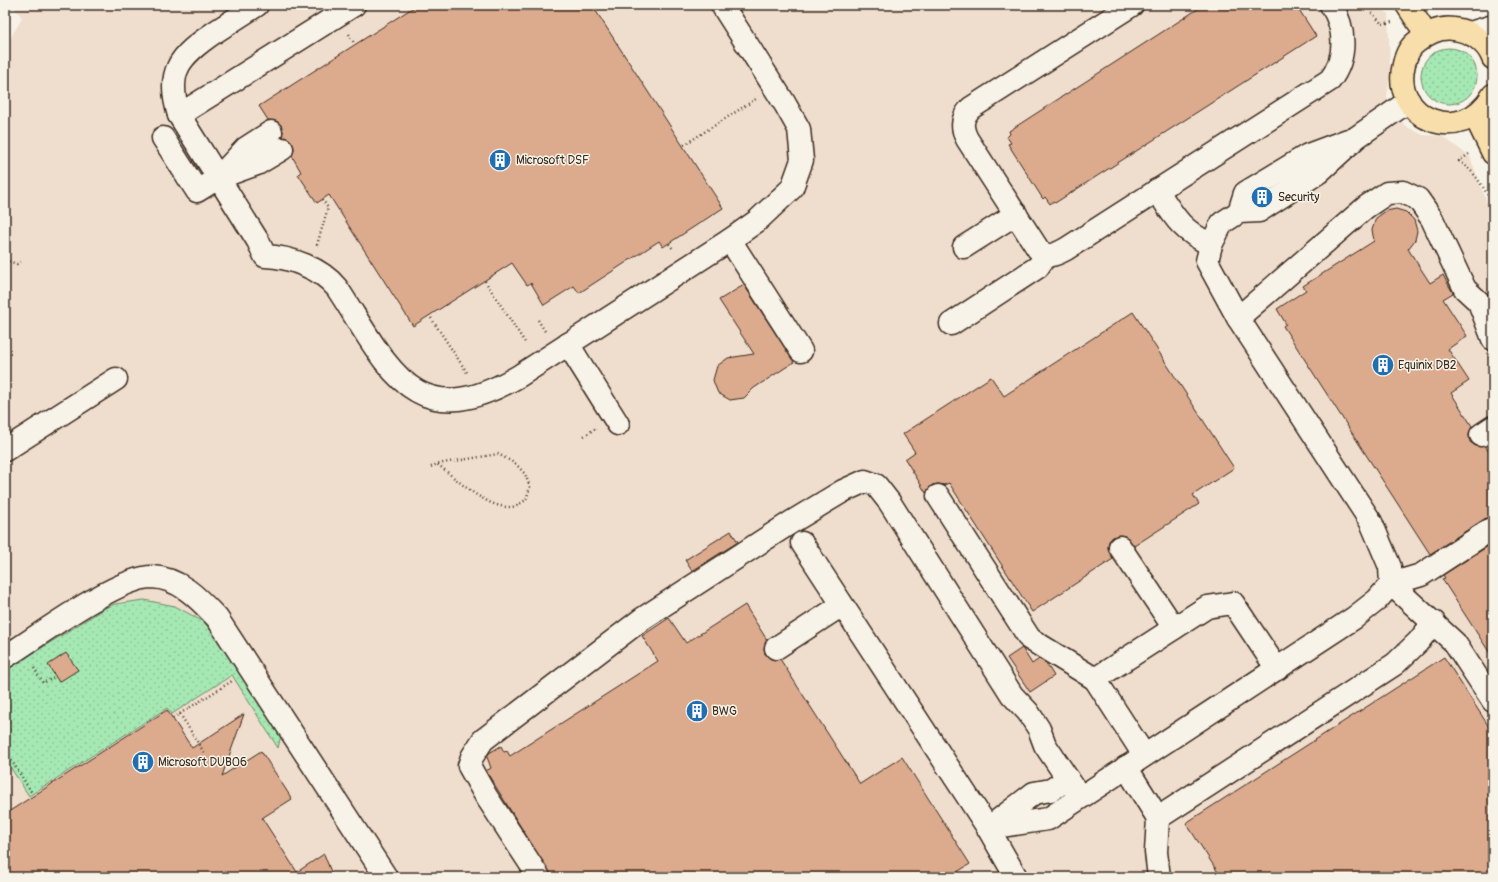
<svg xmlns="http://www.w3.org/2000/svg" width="1498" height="882" viewBox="0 0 1498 882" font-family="Pangolin,sans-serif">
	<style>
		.built { fill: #efddcd }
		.grass { fill: url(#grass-dots); stroke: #708968 }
		.building { fill: #dcab8e; stroke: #3b2a1e }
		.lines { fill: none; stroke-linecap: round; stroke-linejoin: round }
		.minor-casing { stroke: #3b2a1e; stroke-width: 25 }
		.major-casing { stroke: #3b2a1e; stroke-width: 25 }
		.path { stroke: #3b2a1e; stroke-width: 2.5; stroke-dasharray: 1 3; stroke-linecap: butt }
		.minor { stroke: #f7f3e8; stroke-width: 22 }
		.major { stroke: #f8deab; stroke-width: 22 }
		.labels { text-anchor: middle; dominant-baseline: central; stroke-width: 3; stroke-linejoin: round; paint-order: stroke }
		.poi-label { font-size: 12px; fill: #3b2a1e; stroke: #f7f3e8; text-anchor: start }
	</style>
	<defs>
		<pattern id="grass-dots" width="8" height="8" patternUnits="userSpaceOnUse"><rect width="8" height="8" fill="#a5e8b3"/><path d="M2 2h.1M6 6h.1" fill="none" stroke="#8fc79a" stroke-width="1.8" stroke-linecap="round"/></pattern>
	</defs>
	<rect width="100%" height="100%" fill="#f7f3e8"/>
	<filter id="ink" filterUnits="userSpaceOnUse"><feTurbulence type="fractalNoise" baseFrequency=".025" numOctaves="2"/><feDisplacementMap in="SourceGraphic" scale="8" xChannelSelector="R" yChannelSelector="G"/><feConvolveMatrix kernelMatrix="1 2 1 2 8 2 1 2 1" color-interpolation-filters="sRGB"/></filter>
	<g filter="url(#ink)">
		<path class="built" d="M13 5H1380L1388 14 1390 69 1387 98 1405 126 1423 135 1442 136 1470 157 1493 219V877H5V48L22 18Z"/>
		<g class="grass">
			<circle cx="1449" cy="76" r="28"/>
			<path d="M144 600 175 606 204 622 221 643 281 735 278 748 232 675 172 714 167 708 29 796 5 759V671L105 608 115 604Z"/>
		</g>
		<g class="building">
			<path d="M417 5H592L723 208 663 247 659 241 579 293 574 286 544 305 531 283 527 285 512 263 413 326 329 195 317 203 298 174 301 172 292 156 294 149 292 142 288 138 282 137 283 131 281 125 276 121 268 120 259 106Z"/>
			<path d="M1204 5H1296L1316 36 1055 203 1054 201 1050 204 1045 197 1043 199 1008 144 1011 143 1007 137 1010 134 1009 131Z"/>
			<path d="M1396 209 1406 212 1414 220 1417 231 1415 240 1408 249 1430 283 1443 275 1453 293 1443 299 1467 336 1448 349 1469 381 1451 393 1472 426 1469 435 1470 442 1476 446H1485L1493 458V516L1486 518 1430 554 1283 326 1286 324 1277 309 1306 290 1303 286 1374 241 1372 230 1376 218 1386 211Z"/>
			<path d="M744 285 794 362 754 388 744 398 730 400 718 393 715 386 713 380 717 366 728 358 754 354 719 300Z"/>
			<path d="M1133 312 1234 468 1193 495 1199 504 1134 546 1125 536 1119 535 1113 537 1109 541 1108 547 1113 559 1032 612 949 483 944 485 938 484 932 485 926 493 905 459 915 452 903 434 991 377 1004 396Z"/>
			<path d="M731 531 738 542 692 571 685 560Z"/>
			<path d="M1493 543V658L1442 579 1445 578 1443 575Z"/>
			<path d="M745 605 767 640 764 648 765 654 771 659H780L860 784 902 757 970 864 949 877H552L486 771 491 768 487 757 489 753 501 746 504 752 507 751 510 756 658 661 642 636 669 618 686 643Z"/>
			<path d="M1022 648 1032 664 1039 659 1046 663 1054 676 1030 692 1007 658Z"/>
			<path d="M66 653 78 670 59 682 48 665Z"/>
			<path d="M1444 657 1493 733V877H1221L1186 823Z"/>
			<path d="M167 710 192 748 244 714 222 776 261 751 292 799 262 818 297 872 324 854 333 877H5V814Z"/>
		</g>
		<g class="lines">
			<g class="minor-casing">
				<g id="minor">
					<path d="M257 5C243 14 229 23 215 32 180 56 165 71 179 115L258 241 265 256C290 257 321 268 337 288 389 367 413 438 519 376L730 240 757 221 792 188 802 160 799 129 785 104 722 5"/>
					<path d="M1132 5 971 108C961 118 961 127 967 139L1038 249C1047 259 1055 255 1066 249L1330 80C1347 58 1346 28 1331 5"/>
					<path d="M1470 33 1493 26"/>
					<path d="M179 115 354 5"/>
					<path d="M163 138 197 191 218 178 257 164 282 149"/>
					<path d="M220 176 246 148 271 132"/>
					<path d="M1157 190C1175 218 1180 229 1211 245"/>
					<path d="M1239 212 1245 193 1308 155 1348 140"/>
					<path d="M730 240 801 351"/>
					<path d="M964 247 1016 214"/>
					<path d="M1238 318 1366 207 1387 193 1403 192 1418 199 1432 219 1465 289 1479 302 1493 339"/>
					<path d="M951 324 1038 267 1046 255"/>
					<path d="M568 344 618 424"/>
					<path d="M1481 435 1493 427"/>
					<path d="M5 450 116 379"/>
					<path d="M938 496 1030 639 1095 679"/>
					<path d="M802 543 988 828 1016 877"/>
					<path d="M1120 547 1174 628"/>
					<path d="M1391 584 1455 643 1493 701"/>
					<path d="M1391 584 1421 575 1493 528"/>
					<path d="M776 648 842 605"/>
					<path d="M5 657C37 637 117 577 152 577 180 578 199 599 217 618L386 877"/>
					<path d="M1144 755 1095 679 1207 607 1233 603 1277 669"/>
					<path d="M1126 767 1158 818"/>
					<path d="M991 826 1034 793 1051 790 1068 779"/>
					<path d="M988 828 1048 819 1354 618 1377 600 1391 584 1390 567 1371 522 1238 318 1207 261 1211 245 1222 223 1239 212 1259 211 1319 172 1357 137 1409 101"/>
					<path d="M539 877 486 796 469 766 472 757 483 740 642 619 790 523 843 491 865 481 876 485 890 503 1012 695 1028 712 1039 729 1045 745 1080 797"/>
					<path d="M1159 877 1156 852 1158 818 1395 664 1418 642 1434 622"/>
				</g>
			</g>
			<g class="major-casing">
				<g id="major">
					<path d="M1407 5 1426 34"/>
					<path d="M1493 58C1487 42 1471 31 1454 29 1440 27 1429 32 1418 41 1410 46 1406 55 1404 64 1390 118 1461 149 1493 95"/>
					<path d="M1475 116 1493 153"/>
				</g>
			</g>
			<g class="path">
				<path d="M191 5 192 7"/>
				<path d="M1370 5 1372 13 1382 24 1392 22"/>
				<path d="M349 34 354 43"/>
				<path d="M684 145 756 99"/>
				<path d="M1469 154 1459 161C1475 171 1484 188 1493 205"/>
				<path d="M669 244 674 250"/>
				<path d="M317 245 328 208 324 202"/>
				<path d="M5 260 17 264 21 262"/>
				<path d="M485 281 526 344"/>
				<path d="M431 318 468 374"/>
				<path d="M538 320 546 333"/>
				<path d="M584 436 596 428"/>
				<path d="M431 467 437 464 498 454 516 464 525 474 530 487 526 500C522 502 517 506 512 507 486 509 457 479 437 464"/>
				<path d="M34 668 43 683 53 678"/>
				<path d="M180 714 205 754"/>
				<path d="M173 718 232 681"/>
				<path d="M5 750 32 793"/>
			</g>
			<use href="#minor" class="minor"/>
			<use href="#major" class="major"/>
		</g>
	</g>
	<defs>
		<g id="building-disc" transform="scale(1.15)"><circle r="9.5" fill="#1f6fb2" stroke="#f7f3e8"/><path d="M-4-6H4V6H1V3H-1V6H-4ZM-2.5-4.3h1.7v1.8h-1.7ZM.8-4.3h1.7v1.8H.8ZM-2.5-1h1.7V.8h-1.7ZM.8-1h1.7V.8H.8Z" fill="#fff"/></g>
	</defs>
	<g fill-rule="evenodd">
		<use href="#building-disc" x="500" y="160"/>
		<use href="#building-disc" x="1262" y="197"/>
		<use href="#building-disc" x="1383" y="365"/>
		<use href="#building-disc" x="697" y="711"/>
		<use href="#building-disc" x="143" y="762"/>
	</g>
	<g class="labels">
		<g class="poi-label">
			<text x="516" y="160">Microsoft DSF</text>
			<text x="1278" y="197">Security</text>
			<text x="1398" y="365">Equinix DB2</text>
			<text x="712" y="711">BWG</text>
			<text x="158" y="762">Microsoft DUB06</text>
		</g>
	</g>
	<rect width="1498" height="882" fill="none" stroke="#f7f3e8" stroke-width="20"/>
	<rect x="10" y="10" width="1478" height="862" fill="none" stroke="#3b2a1e" stroke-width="1.5" filter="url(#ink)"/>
</svg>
